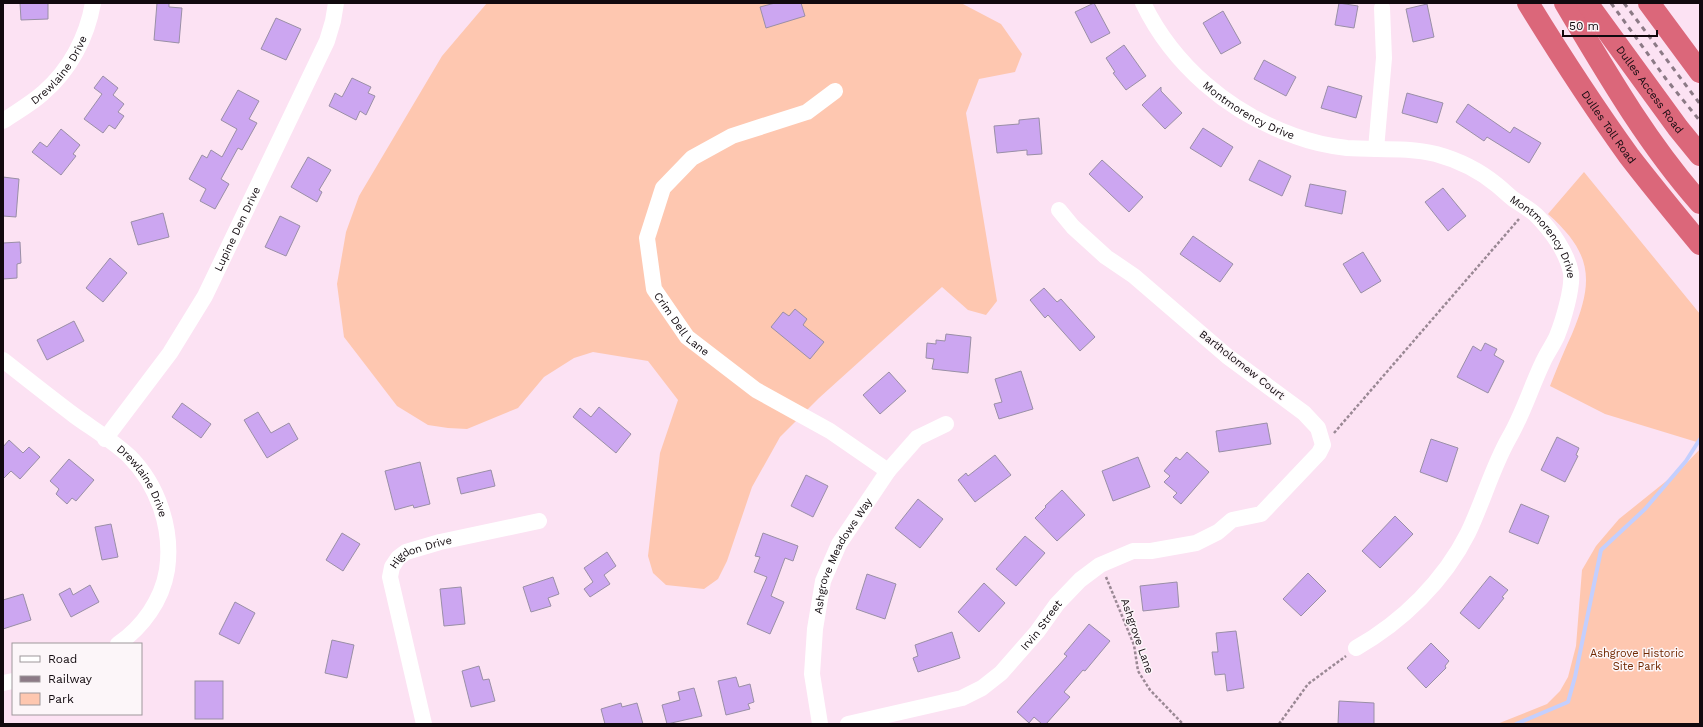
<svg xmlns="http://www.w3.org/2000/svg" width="1703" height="727" viewBox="0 0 1703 727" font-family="'Work Sans',sans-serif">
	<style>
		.green { fill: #fec7b0 }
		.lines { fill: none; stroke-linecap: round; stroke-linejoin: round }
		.stream { stroke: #c4cffe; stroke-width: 4 }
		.building { fill: #cca6f1; stroke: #9a8fa6 }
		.path { stroke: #9a8894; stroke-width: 2.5; stroke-dasharray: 3 2; stroke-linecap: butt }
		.minor { stroke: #fff; stroke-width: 16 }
		.highway { stroke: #db677a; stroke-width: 22 }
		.rail { stroke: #8c7a86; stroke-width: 3; stroke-dasharray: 5 5; stroke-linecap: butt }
		.labels { text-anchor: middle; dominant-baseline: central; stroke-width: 3; stroke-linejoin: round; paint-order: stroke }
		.street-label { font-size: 11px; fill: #11090e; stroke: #fcf6f9 }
		.park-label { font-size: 11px; fill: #702800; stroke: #fcf6f9 }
	</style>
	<rect width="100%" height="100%" fill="#fce2f3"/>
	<g class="green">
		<path d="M487 3H961L1001 24 1022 54 1015 72 979 79 966 113 997 301 986 315 968 310 942 287 819 398 780 437 752 487 727 561 718 579 704 589 666 585 653 573 648 556 660 453 678 400 648 361 593 352 574 358 544 377 518 408 467 429 448 428 428 425 397 406 344 337 337 284 346 232 359 196 442 56Z"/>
		<path d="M1584 172 1700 314V443L1605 414 1550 386C1557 368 1564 351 1572 334 1594 281 1593 254 1548 214Z"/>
		<path d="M1700 449V724H1497L1547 704 1560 691 1568 677 1576 646 1582 570 1596 546 1619 519 1680 470Z"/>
	</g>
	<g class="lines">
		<path class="stream" d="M1516 724 1568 702 1575 677 1601 550 1645 509 1686 461 1700 439"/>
	</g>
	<g class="building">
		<path d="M20 3H48V19L21 20Z"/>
		<path d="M157 3H169V7L182 8 179 43 154 40Z"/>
		<path d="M775 3H801L805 16 766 28 760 7Z"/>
		<path d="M1094 3 1110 33 1091 43 1075 12Z"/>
		<path d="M1339 3 1358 6 1354 28 1335 25Z"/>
		<path d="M1427 4 1434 37 1413 42 1406 9Z"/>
		<path d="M1223 11 1241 43 1221 54 1203 23Z"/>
		<path d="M276 18 301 29 286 60 261 49Z"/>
		<path d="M1124 45 1146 76 1126 90 1113 73 1115 72 1106 58Z"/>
		<path d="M1264 60 1296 77 1286 96 1254 79Z"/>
		<path d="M103 76 118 88 113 95 124 104 118 112 124 116 115 129 109 125 103 133 84 119 102 94 94 88Z"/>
		<path d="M352 78 371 87 368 93 375 96 366 115 360 111 356 120 329 106 335 93 342 97Z"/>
		<path d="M1328 86 1362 96 1356 118 1321 108Z"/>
		<path d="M1161 87V91L1182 113 1165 129 1142 105Z"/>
		<path d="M238 90 259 101 249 119 257 123 242 150 238 148 221 179 229 184 215 209 200 201 206 189 189 179 202 155 207 158 211 150 222 157 237 129 221 120Z"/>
		<path d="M1407 93 1443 103 1437 123 1402 113Z"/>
		<path d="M1468 104 1510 133 1514 127 1541 143 1529 163 1487 137 1484 141 1456 122Z"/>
		<path d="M1039 118 1042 154 1027 155V150L997 153 994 126 1019 124V120Z"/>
		<path d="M1203 128 1233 147 1221 167 1190 148Z"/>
		<path d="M61 129 80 145 73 154 76 156 61 175 32 152 40 142 47 147Z"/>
		<path d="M308 157 331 170 319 190 322 192 317 202 291 187Z"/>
		<path d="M1102 160 1143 197 1129 212 1089 174Z"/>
		<path d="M1259 160 1291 176 1282 196 1249 180Z"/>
		<path d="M3 177 19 179 16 217 3 216Z"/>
		<path d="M1310 184 1346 191 1342 214 1305 206Z"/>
		<path d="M1443 188 1466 216 1448 231 1425 202Z"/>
		<path d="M163 213 169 237 138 245 131 222Z"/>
		<path d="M280 216 300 226 286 256 265 247Z"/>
		<path d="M1193 236 1233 264 1220 282 1180 254Z"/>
		<path d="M20 242 21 263 17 264V278L3 279V243Z"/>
		<path d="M1363 252 1381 281 1361 293 1343 264Z"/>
		<path d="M110 258 127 273 103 302 86 288Z"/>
		<path d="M1044 288 1057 302 1061 299 1095 337 1080 351 1048 315 1045 318 1030 300Z"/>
		<path d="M795 309 807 319 803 325 824 342 810 359 771 327 783 312 789 316Z"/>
		<path d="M74 321 84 341 47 360 37 340Z"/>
		<path d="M946 334 971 337 968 373 932 369 934 359 926 358 927 343 936 344V340L945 341Z"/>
		<path d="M1485 343 1497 349 1494 355 1504 361 1488 393 1457 377 1473 346 1481 351Z"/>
		<path d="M1021 371 1033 409 999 419 994 404 1002 402 995 379Z"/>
		<path d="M889 372 906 391 880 414 863 395Z"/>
		<path d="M182 403 211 424 201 438 172 417Z"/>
		<path d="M599 407 631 434 616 453 573 417 580 408 591 417Z"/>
		<path d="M258 412 271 433 289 423 298 439 267 458 244 420Z"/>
		<path d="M1267 423 1271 444 1219 452 1216 431Z"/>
		<path d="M1557 437 1579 448 1576 455 1578 456 1565 482 1541 470Z"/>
		<path d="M1431 439 1458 448 1447 482 1420 472Z"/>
		<path d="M9 440 23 453 29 447 40 457 20 479 11 471 3 479V447Z"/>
		<path d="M1187 452 1209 472 1181 504 1173 497 1177 493 1164 482 1170 476 1164 471 1176 457 1180 460Z"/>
		<path d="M995 455 1011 475 975 502 958 480 966 473 968 476Z"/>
		<path d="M1138 457 1150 487 1113 501 1102 471Z"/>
		<path d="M69 459 94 480 76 501 72 498 67 504 56 494 59 489 50 481Z"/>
		<path d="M420 462 430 504 414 508 413 505 395 510 385 471Z"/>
		<path d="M491 470 495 486 461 494 457 478Z"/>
		<path d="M806 475 828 486 813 517 791 506Z"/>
		<path d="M1062 490 1085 515 1057 541 1035 518 1046 507 1045 506Z"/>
		<path d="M918 499 943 519 920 548 895 528Z"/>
		<path d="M1521 504 1549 516 1538 544 1509 532Z"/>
		<path d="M1395 516 1413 534 1380 568 1362 551Z"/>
		<path d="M111 524 118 557 102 560 95 527Z"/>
		<path d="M342 533 360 544 343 571 326 560Z"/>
		<path d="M763 533 798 546 793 561 785 558 771 596 784 602 770 634 747 624 767 577 754 572 760 557 755 556Z"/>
		<path d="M1025 536 1045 553 1016 586 996 569Z"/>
		<path d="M607 552 616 566 604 575 610 584 590 597 584 589 593 582 584 568Z"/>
		<path d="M1308 573 1326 591 1301 616 1283 599Z"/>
		<path d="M867 574 896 584 885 619 856 609Z"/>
		<path d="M1490 576 1508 590 1502 597 1504 598 1479 629 1460 613Z"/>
		<path d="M553 577 559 594 548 598 551 606 531 612 523 587Z"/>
		<path d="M1177 582 1179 607 1143 611 1140 586Z"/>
		<path d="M984 583 1005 603 979 632 958 612Z"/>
		<path d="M90 585 99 602 71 617 59 594 70 588 73 595Z"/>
		<path d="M461 587 465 624 444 626 440 589Z"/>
		<path d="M23 594 31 620 3 629V600Z"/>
		<path d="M235 602 255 613 239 644 219 634Z"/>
		<path d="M1089 624 1110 641 1085 671 1083 670 1064 692 1070 697 1046 724H1042L1034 717 1029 723 1017 712 1067 656 1064 654Z"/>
		<path d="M1236 631 1244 688 1227 691 1225 674 1215 675 1212 652H1218L1216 633Z"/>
		<path d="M952 632 960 658 918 672 913 658 918 656 915 645Z"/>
		<path d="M332 640 354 645 347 678 325 673Z"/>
		<path d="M1431 643 1449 661 1445 666 1446 668 1426 688 1407 668Z"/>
		<path d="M479 666 483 680 489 679 495 701 471 707 462 671Z"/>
		<path d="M736 677 739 687 750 684 754 702 748 704 750 709 726 715 718 681Z"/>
		<rect x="195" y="681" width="28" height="38"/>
		<path d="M694 688 702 716 667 724 662 705 680 700 678 692Z"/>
		<path d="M1339 701 1374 703V724H1338Z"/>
		<path d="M621 703 622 707 637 703 643 724H605L601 709Z"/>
	</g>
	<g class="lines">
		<g class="path">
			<path d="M1334 433 1519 219"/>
			<path d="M1106 577 1134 645 1138 671 1150 690 1183 724"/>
			<path d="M1279 724 1308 684 1346 656"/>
		</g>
		<g class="minor">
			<path id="s1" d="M1143 3C1173 65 1229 113 1295 136 1311 142 1329 146 1347 148 1377 150 1407 147 1436 154 1458 160 1480 171 1497 185 1502 189 1507 194 1512 198 1520 204 1528 208 1536 215 1551 230 1567 252 1571 273 1573 288 1563 321 1557 336 1553 345 1547 353 1543 362 1531 387 1523 414 1509 438 1492 468 1483 502 1468 533 1444 581 1402 622 1356 648"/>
			<path id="s2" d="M835 91 807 112 732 136 692 158 663 188 647 238 654 289 687 337 756 390 830 431 888 471"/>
			<path id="s3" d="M3 121C16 112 31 104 43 93 70 70 87 37 93 3"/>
			<path d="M1376 149 1384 58 1382 8"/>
			<path id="s4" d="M3 360C27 379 51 398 75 416 93 429 113 441 129 456 158 485 173 529 167 570 162 600 143 627 118 644"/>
			<path id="s5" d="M105 439 170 353 205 296 327 41 333 21 336 3"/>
			<path d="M3 683 13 681"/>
			<path id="s6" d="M424 724 390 577 392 567 398 558 406 552 440 542 539 521"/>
			<path id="s7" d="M820 724 812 674 815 629 823 581 839 544 888 471 917 438 946 424"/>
			<path id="s8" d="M848 724 962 698 982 688 1001 673 1037 632 1057 604 1080 580 1100 565 1133 551H1151L1196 543 1218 532 1232 520 1261 514 1319 453 1323 445 1318 428 1304 413 1227 356 1134 276 1106 257 1073 227 1059 210"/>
		</g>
		<g class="highway">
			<path id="s9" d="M1528 3C1560 55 1593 106 1629 156 1652 186 1676 215 1700 244"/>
			<path d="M1565 3C1606 72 1647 143 1700 203"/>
			<path id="s10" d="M1587 3 1678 128 1700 155"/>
			<path d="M1649 3 1700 72"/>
		</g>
		<g class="rail">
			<path d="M1611 3 1666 79 1700 121"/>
			<path d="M1624 3 1700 104"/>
		</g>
	</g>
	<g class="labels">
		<g class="street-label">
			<text stroke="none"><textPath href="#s3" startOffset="77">Drewlaine Drive</textPath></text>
			<text stroke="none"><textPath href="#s10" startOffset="107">Dulles Access Road</textPath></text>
			<text stroke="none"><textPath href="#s1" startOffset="154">Montmorency Drive</textPath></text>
			<text stroke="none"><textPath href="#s9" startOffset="148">Dulles Toll Road</textPath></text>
			<text stroke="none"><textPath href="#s5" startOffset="249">Lupine Den Drive</textPath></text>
			<text stroke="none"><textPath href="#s1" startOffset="490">Montmorency Drive</textPath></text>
			<text stroke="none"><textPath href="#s2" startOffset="350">Crim Dell Lane</textPath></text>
			<text transform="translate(1242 365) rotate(38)">Bartholomew Court</text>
			<text stroke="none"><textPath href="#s4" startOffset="187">Drewlaine Drive</textPath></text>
			<text stroke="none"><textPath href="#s6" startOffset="195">Higdon Drive</textPath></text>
			<text stroke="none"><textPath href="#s7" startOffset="175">Ashgrove Meadows Way</textPath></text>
			<text stroke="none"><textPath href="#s8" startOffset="226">Irvin Street</textPath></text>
			<text transform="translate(1137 636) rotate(71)">Ashgrove Lane</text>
		</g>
		<g class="park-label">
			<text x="1637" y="653">Ashgrove Historic<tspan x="1637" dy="13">Site Park</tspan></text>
		</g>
	</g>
	<rect width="1703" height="727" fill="none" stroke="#11090e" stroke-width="8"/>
	<rect x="12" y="643" width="130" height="72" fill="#fcf6f9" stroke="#9e979b"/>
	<rect x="20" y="656" width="20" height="6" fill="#ffffff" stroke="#9e979b"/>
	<text x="48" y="663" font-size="12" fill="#11090e">Road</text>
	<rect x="20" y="676" width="20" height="6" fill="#8c7a86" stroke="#9e979b"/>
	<text x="48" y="683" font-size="12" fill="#11090e">Railway</text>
	<rect x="20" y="693" width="20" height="12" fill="#fec7b0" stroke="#9e979b"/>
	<text x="48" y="703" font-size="12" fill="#11090e">Park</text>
	<path d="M1563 30v6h94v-6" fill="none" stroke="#11090e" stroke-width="2"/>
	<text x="1569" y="30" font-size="12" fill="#11090e" stroke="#fcf6f9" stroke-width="3" paint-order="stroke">50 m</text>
</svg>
